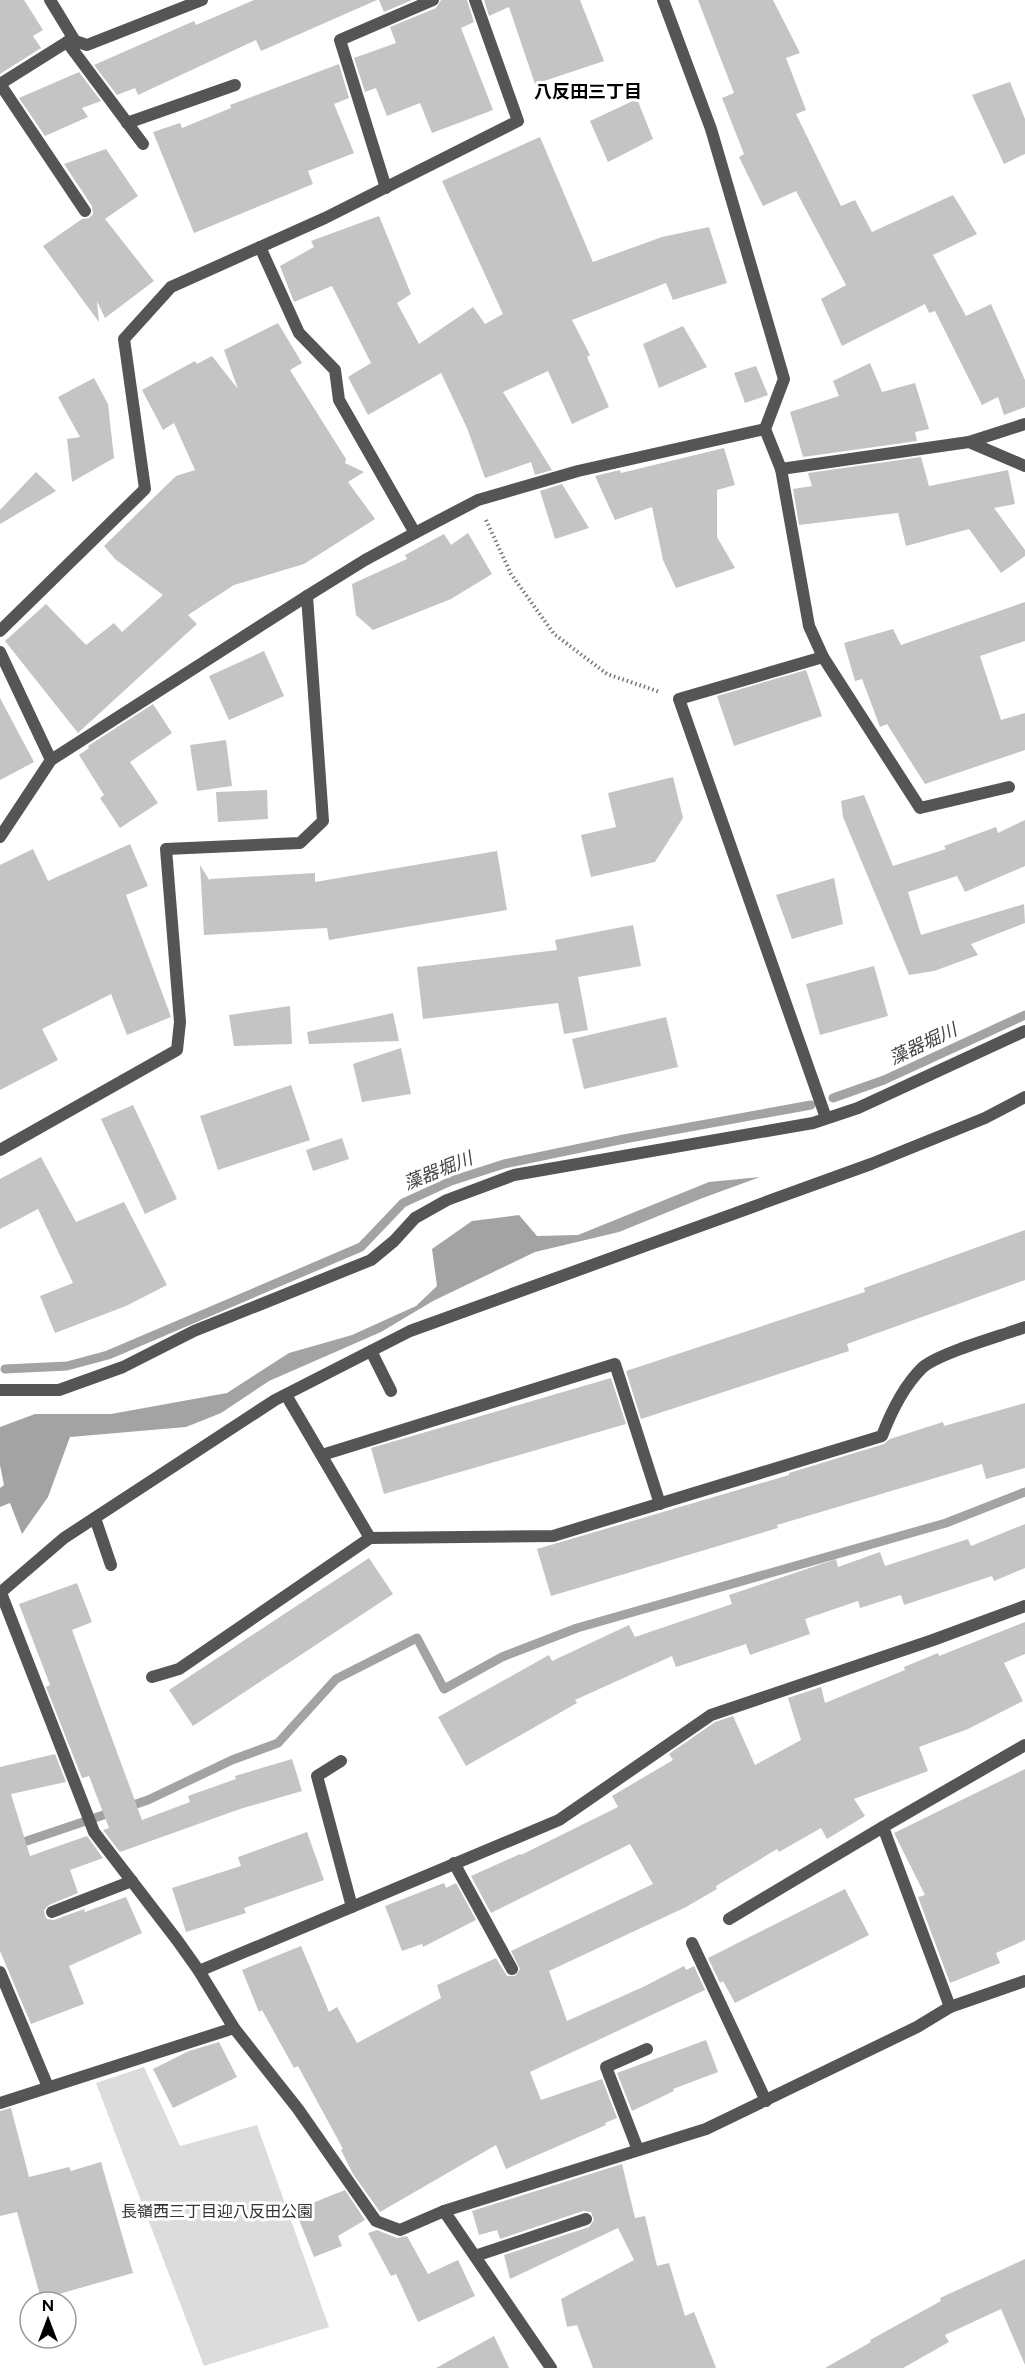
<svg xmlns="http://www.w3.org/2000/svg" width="1025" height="2368" viewBox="0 0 1025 2368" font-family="Figtree,'Noto Sans JP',sans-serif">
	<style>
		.green { fill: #dcdcdc }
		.water { fill: #a3a3a3 }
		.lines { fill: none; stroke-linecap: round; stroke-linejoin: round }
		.stream { stroke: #a3a3a3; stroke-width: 9 }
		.building { fill: #c4c4c4 }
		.path { stroke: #777; stroke-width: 4; stroke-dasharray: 1.5 3; stroke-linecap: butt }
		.lane { stroke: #555; stroke-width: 12 }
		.street { stroke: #555; stroke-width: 12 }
		.labels { text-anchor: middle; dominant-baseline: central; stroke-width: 6; stroke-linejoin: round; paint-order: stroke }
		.park-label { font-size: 16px; fill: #333; stroke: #fff }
		.neighbourhood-label { font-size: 18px; font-weight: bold; fill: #000; stroke: #fff }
		.water-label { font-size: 18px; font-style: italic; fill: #444; stroke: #fff }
	</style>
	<rect width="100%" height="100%" fill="#fff"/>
	<path class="green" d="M144 2067 180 2146 257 2125 329 2327 204 2366 96 2083Z"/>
	<path class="water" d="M760 1177 700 1199 619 1232 535 1252 433 1301 381 1332 269 1381 221 1413 186 1427 70 1437 48 1497 22 1534 10 1503 0 1507V1488L4 1485 0 1465V1427L35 1414H111L227 1393 289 1353 352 1335 416 1306 437 1286 432 1249 472 1221 519 1215 537 1236 578 1235 709 1182Z"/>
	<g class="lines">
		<g class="stream">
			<path d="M833 1098 884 1080 1025 1015"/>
			<path d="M5 1369 67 1366 108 1355 361 1247 403 1203 451 1181 504 1164 624 1139 811 1105"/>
			<path d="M0 1850 148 1800 232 1760 278 1743 336 1679 417 1638 444 1689 502 1657 577 1628 946 1523 1025 1492"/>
		</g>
	</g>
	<g class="building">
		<path d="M0 0H24L43 30 33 36 41 48 0 74Z"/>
		<path d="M254 0H377L261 51 256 40 138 95 135 88 117 95 94 65 194 21 196 25Z"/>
		<path d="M379 0H412L384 12Z"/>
		<path d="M441 0H467L474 22 461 28 493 110 432 133 420 103 387 116 376 88 365 92 354 58 396 43 390 27 436 8Z"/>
		<path d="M484 0H580L604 61 535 84 509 7 489 16Z"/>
		<path d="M698 0H773L800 53 786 58 806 110 796 114 841 206 855 200 872 232 953 195 977 234 933 255 966 316 991 304 1025 380V407L1004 415 998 397 982 405 935 311 929 313 925 304 842 346 821 299 846 285 796 191 763 206 739 157 744 154 722 98 734 93Z"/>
		<path d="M339 64 349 98 334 104 354 153 308 171 313 184 194 233 153 132 180 123 182 128 231 108 230 105Z"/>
		<path d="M79 72 101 101 82 108 88 117 45 136 19 98Z"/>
		<path d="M1010 82 1025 119V154L1004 164 972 95Z"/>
		<path d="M637 99 653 139 608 162 590 121Z"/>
		<path d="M540 137 593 262 662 237 709 227 727 283 673 300 666 283 572 320 590 355 587 357 609 407 572 424 548 371 503 392 552 470 535 475 531 462 485 478 467 428 441 373 368 415 348 377 371 363 332 286 294 302 280 266 314 247 311 241 379 216 411 294 397 303 419 344 473 307 485 324 503 314 442 181Z"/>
		<path d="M106 149 138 196 105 219 154 281 105 318 97 301 99 322 43 246 82 219 89 218 93 214 92 206 64 164Z"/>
		<path d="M278 323 302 363 290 370 346 459 345 463 364 472 348 482 375 519 304 564 234 585 188 615 197 624 78 733 5 641 46 604 86 645 114 623 122 632 163 595 115 559 104 546 176 476 195 470 174 423 163 430 142 390 195 361 197 364 212 356 238 389 224 350Z"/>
		<path d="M683 326 707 367 659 388 643 344Z"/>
		<path d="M870 363 882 392 915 383 929 429 915 432 917 441 803 457 790 412 839 396 833 381Z"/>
		<path d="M756 366 768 395 745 403 734 373Z"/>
		<path d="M94 378 108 404 114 458 72 482 67 439 80 437 58 397Z"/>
		<path d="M724 448 735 485 717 490V537L735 568 676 588 663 560 652 507 615 520 595 476 620 470 621 473Z"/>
		<path d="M921 457 929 486 1008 470 1015 504 994 508 1025 550V556L1001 573 969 529 906 546 898 513 799 525 793 489 812 486 808 473Z"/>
		<path d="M36 472 56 491 0 524V510Z"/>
		<path d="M562 484 589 528 555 539 540 491Z"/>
		<path d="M468 533 492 574 451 599 373 630 356 615 352 584 407 559 405 555 444 534 451 545Z"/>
		<path d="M1025 602V641L980 656 1001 720 1025 713V750L925 784 887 724 880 727 862 679 855 681 844 643 893 629 901 645Z"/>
		<path d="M264 651 284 696 229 720 209 676Z"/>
		<path d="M806 670 822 716 734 746 717 696Z"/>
		<path d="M0 698 34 762 0 780Z"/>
		<path d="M153 704 172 733 130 762 158 803 120 828 100 798 104 795 79 755 89 748 88 746Z"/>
		<path d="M226 740 232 786 197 791 190 745Z"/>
		<path d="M673 777 683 818 655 862 591 877 581 835 616 827 608 793Z"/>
		<path d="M267 790 268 819 218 822 216 792Z"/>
		<path d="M864 795 893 866 946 849 944 846 996 827 998 833 1025 820V866L965 892 957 876 908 892 921 935 1024 904 1025 923 971 944 978 955 934 971 909 975 843 817 841 801Z"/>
		<path d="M130 844 148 886 126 895 171 1017 127 1035 111 994 42 1029 58 1060 0 1090V865L33 849 48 881Z"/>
		<path d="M497 851 507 910 329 940 327 928 204 935 200 865 210 881V879L315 873V882Z"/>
		<path d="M834 878 843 924 792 939 776 895Z"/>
		<path d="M633 925 641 966 578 977 588 1030 564 1034 558 1003 423 1019 417 967 557 950 555 940Z"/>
		<path d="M874 966 888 1016 820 1035 806 984Z"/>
		<path d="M290 1006 292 1044 234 1046 229 1015Z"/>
		<path d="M393 1013 399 1041 309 1044 307 1032Z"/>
		<path d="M666 1017 678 1067 584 1089 572 1039Z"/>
		<path d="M401 1048 411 1094 362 1102 353 1064Z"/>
		<path d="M291 1085 310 1140 218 1170 200 1116Z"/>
		<path d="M133 1105 177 1199 145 1214 101 1119Z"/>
		<path d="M342 1138 349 1159 313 1171 306 1150Z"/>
		<path d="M41 1157 76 1222 124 1202 167 1285 126 1306 55 1333 40 1296 73 1283 38 1209 0 1229V1179Z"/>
		<path d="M1025 1230V1280L847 1344 849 1351 641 1419 626 1371 865 1292 864 1288Z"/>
		<path d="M611 1378 626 1424 384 1494 371 1448Z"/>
		<path d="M1025 1403V1468L986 1479 982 1464 777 1525 778 1528 551 1596 537 1549 789 1475V1473L884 1444 890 1439 943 1422 944 1426Z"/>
		<path d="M1025 1524V1568L994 1581 992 1576 904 1605 901 1595 860 1608 858 1601 805 1619 810 1634 750 1655 746 1644 676 1667 672 1656 575 1700 577 1703 466 1766 438 1717 549 1655 552 1661 629 1625 635 1637 732 1604 729 1595 836 1559 838 1567 880 1552 885 1566 968 1539 971 1546Z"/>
		<path d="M369 1558 393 1594 193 1726 169 1690Z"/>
		<path d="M77 1583 92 1622 72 1630 142 1820 190 1802 188 1796 236 1779 235 1776 292 1759 302 1791 240 1809 120 1852 103 1830 109 1828 89 1776 82 1778 46 1687 50 1685 19 1604Z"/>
		<path d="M1025 1622V1654L1004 1663 1023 1701 968 1729 919 1747 928 1771 854 1799 865 1816 827 1839 821 1828 779 1852 777 1849 716 1886 717 1889 686 1907 549 1971 567 2021 645 1986 684 1966 686 1970 694 1966 705 1990 530 2072 541 2100 602 2079 617 2118 605 2123 606 2125 506 2169 496 2145 380 2212 353 2174 341 2150 343 2149 298 2066 294 2068 262 2010 259 2012 242 1970 301 1946 329 2012 337 2007 357 2043 441 1998 437 1985 496 1958 507 1976H515L520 1969 511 1951 653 1884 630 1844 491 1913 471 1876 520 1854 521 1855 618 1807 612 1796 673 1760 669 1754 715 1722 733 1716 755 1765 801 1740 788 1698 821 1687 825 1703 905 1670 904 1667 938 1653 939 1656Z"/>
		<path d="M55 1754 66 1782 11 1794 30 1856 87 1836 103 1858 70 1870 78 1893 49 1905 44 1910 45 1916 47 1919 54 1920 84 1909 85 1912 126 1897 142 1933 69 1966 84 2004 31 2024 0 1951V1767Z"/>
		<path d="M1025 1769V1940L996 1953 1000 1963 950 1983 918 1897 925 1895 894 1833Z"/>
		<path d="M307 1832 324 1880 244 1908 246 1913 186 1932 172 1888 241 1866 238 1857Z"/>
		<path d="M444 1883 446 1888 456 1883 476 1920 423 1947 422 1944 402 1951 385 1906Z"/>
		<path d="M845 1889 869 1935 735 2003 723 1981 720 1983 708 1958Z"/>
		<path d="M706 2040 718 2072 673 2089 674 2091 632 2111 617 2073Z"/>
		<path d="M219 2042 237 2077 173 2108 153 2069 189 2051Z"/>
		<path d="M11 2108 29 2177 69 2167 71 2171 101 2162 133 2273 41 2299 17 2212 0 2216V2111Z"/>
		<path d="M622 2164 635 2218 645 2216 657 2266 669 2263 685 2316 694 2312 716 2368H593L577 2325 567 2327 561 2299 634 2260 618 2228 510 2279 504 2255 589 2227 594 2220 591 2212 583 2211 500 2239 497 2230 479 2235 472 2211Z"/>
		<path d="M345 2190 365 2220 338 2236 342 2246 314 2257 295 2210Z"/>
		<path d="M377 2230 397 2238 407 2236 428 2274 458 2260 475 2296 418 2322 396 2274 391 2276 368 2233Z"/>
		<path d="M1025 2259V2365L1001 2309 945 2335 949 2342 903 2368H825L871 2342 870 2340 941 2301 940 2298Z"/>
		<path d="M494 2336 509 2368H436Z"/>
	</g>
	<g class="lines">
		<path class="path" d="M486 520 511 574 554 634 607 674 660 692"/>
		<g class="lane">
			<path d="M371 1351 391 1391"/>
			<path d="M286 1395 370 1538"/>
			<path d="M322 1455 615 1364 660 1504"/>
			<path d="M95 1518 111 1565"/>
			<path d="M1 1593 94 1832 177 1940 199 1971 234 2028 298 2109 376 2221 400 2230 444 2211"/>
			<path d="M152 1677 179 1669 370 1538 553 1536 882 1436C891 1412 903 1387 922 1368 938 1353 1001 1336 1025 1327"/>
		</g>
		<g class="street">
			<path d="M50 0 75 41"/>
			<path d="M663 0 711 129 784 379 765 429 781 469 969 442 1025 466"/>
			<path d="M67 42 143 144"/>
			<path d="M0 84 67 42 75 41 87 45 202 0"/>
			<path d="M0 84 85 211"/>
			<path d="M127 123 235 85"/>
			<path d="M386 188 340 40 433 0"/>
			<path d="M260 247 299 333 335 370 339 400 415 533"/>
			<path d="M969 442 1025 424"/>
			<path d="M781 469 809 626 823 657 920 808 1009 787"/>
			<path d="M0 631 145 489 124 339 171 287 325 218 518 121 475 0"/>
			<path d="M0 652 51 760"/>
			<path d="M823 657 679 699 826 1118"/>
			<path d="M0 837 51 760 307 596 365 560 415 533 478 500 578 471 765 429"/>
			<path d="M0 1150 177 1050 180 1022 166 849 300 843 323 821 307 596"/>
			<path d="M0 1390H59L123 1367 194 1331 371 1260 394 1241 415 1218 447 1200 514 1175 813 1123 858 1108 1025 1031"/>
			<path d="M0 1593 64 1538 275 1400 410 1331 871 1164 985 1118 1025 1097"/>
			<path d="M341 1761 317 1776 352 1907"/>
			<path d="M454 1863 512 1969"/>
			<path d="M52 1912 132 1881"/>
			<path d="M729 1919 883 1827"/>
			<path d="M692 1943 766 2101"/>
			<path d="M199 1971 559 1820 711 1715 933 1640 1025 1606"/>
			<path d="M0 1972 48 2087"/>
			<path d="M950 2007 883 1827 1025 1745"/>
			<path d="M0 2103 234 2028"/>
			<path d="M638 2150 606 2067 647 2049"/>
			<path d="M475 2256 586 2219"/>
			<path d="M551 2368 444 2211 706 2129 917 2027 950 2007 1025 1981"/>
		</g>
	</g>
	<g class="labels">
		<g class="park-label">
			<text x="217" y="2211">長嶺西三丁目迎八反田公園</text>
		</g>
		<g class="neighbourhood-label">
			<text x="588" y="92">八反田三丁目</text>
		</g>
		<g class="water-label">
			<text transform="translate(923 1044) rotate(-25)">藻器堀川</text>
			<text transform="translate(438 1171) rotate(-22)">藻器堀川</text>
		</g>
	</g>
	<g transform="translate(48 2320)"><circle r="28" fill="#ffffff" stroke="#999999" stroke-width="1.5"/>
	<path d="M0-4.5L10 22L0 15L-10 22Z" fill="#000000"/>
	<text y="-9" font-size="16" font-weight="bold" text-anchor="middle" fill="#000000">N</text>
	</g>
</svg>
